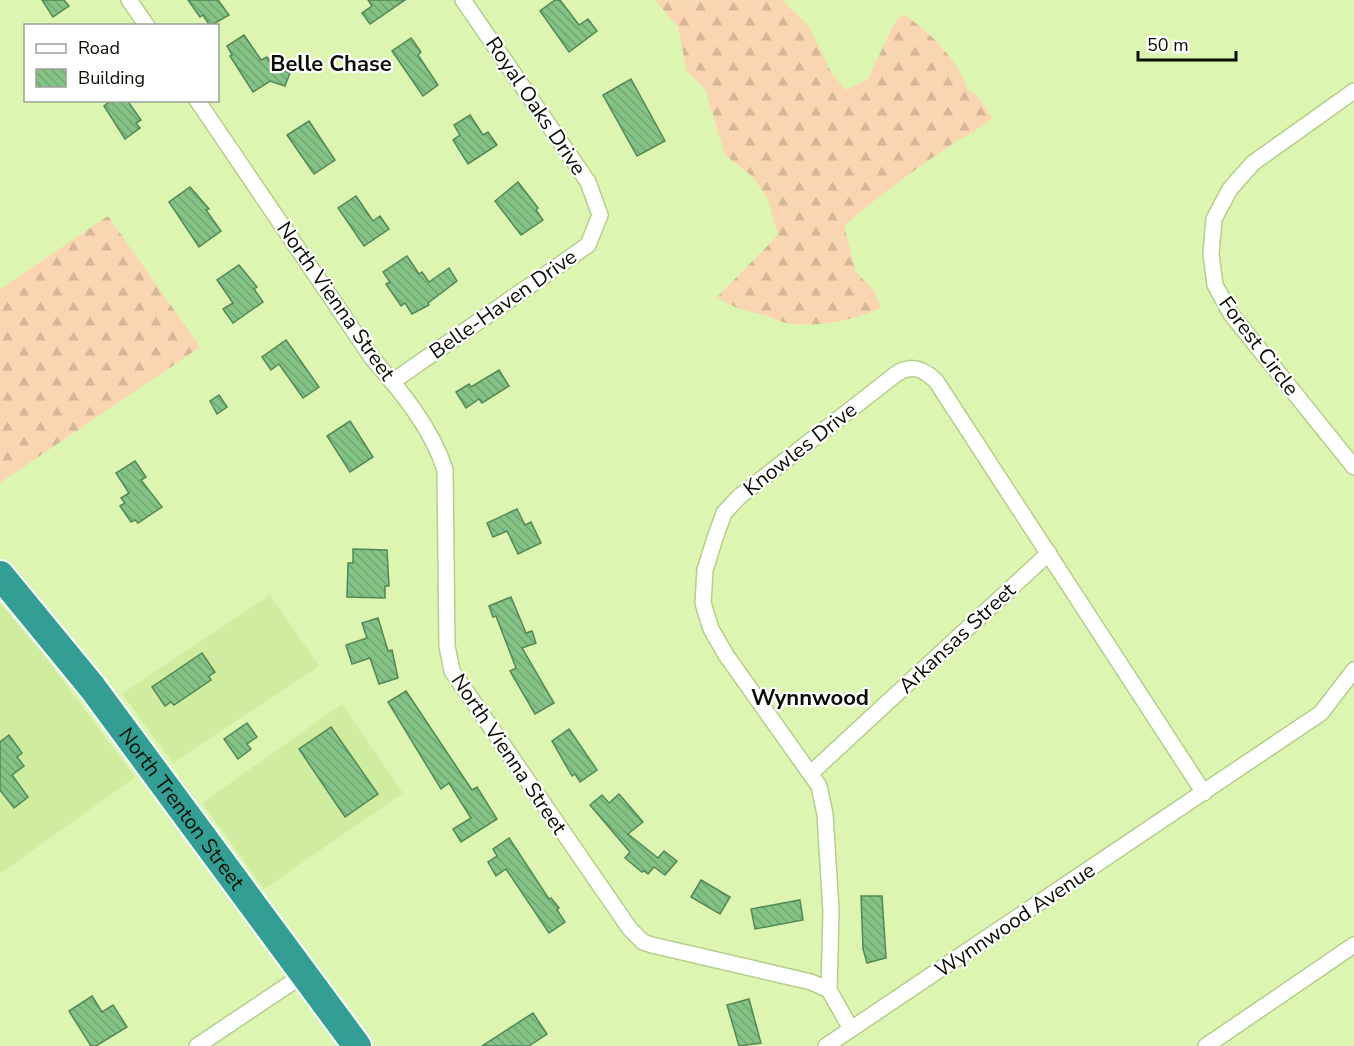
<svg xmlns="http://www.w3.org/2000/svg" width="1354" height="1046" viewBox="0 0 1354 1046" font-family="'Nunito Sans',sans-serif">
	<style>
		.built { fill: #cfec9f }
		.forest { fill: url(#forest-firs) }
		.building { fill: url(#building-back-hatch); stroke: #538856; stroke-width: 1.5 }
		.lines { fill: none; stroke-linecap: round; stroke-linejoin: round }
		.street-casing { stroke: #b5ce8a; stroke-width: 18 }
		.highway-casing { stroke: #fff; stroke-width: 32 }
		.street { stroke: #fff; stroke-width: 15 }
		.highway { stroke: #339f94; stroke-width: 28 }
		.labels { text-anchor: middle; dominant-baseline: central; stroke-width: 4.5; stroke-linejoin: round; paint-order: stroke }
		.street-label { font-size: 21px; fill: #080f00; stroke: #fff }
		.neighbourhood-label { font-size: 22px; font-weight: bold; fill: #080f00; stroke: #fff }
	</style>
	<defs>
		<pattern id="forest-firs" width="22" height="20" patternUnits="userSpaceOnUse" patternTransform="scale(1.5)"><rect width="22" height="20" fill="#fad5b2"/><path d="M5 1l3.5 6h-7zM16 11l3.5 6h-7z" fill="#d5b697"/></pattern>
		<pattern id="building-back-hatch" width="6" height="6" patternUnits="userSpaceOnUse" patternTransform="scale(1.5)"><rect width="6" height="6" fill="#84c286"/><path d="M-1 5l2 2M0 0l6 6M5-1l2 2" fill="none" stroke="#70a672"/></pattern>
	</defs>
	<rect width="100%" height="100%" fill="#dcf6b1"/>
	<g class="built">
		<path d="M270 595 319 666 173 763 122 694Z"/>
		<path d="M0 603 44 655 135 777 0 874Z"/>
		<path d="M342 704 403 793 264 889 202 803Z"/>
	</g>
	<g class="forest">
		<path d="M655 0H782L808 25 832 74 846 90 868 79 894 24 903 14C928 30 960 61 967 90L976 94 992 118C977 132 961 137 945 149 910 173 876 198 844 226L856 272 875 292 881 308C851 321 819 328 786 323 777 321 768 315 759 314 740 309 734 308 717 297L778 235 767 197 752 176 725 155 705 89 687 72 678 27Z"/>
		<path d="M108 216 200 347 0 483V289Z"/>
	</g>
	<g class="building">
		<path d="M42 0H64L69 6 53 17Z"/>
		<path d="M188 0H218L229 15 210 26 203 15 200 17Z"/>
		<path d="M368 0H405L370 24 362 13 372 6Z"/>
		<path d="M555 0H560L579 25 588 19 597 31 569 52 540 11Z"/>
		<path d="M244 35 261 60 267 57 274 67 290 73 285 86 270 81 253 92 230 56 232 55 227 46Z"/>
		<path d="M411 38 421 52 418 55 438 85 423 96 392 51Z"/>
		<path d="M631 79 665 141 637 156 603 95Z"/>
		<path d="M112 100H127L141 120 136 123 140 128 125 139 104 106Z"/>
		<path d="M470 115 483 135 488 132 497 145 468 164 453 140 460 135 454 125Z"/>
		<path d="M309 121 335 160 314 174 287 135Z"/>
		<path d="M518 182 538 208 536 210 543 220 521 235 495 201Z"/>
		<path d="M190 187 209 209 206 210 221 231 199 247 169 202Z"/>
		<path d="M356 196 373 221 380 216 389 229 364 246 338 208Z"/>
		<path d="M407 256 419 274 422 272 429 282 449 268 457 281 428 303 429 305 412 314 405 303 401 306 386 284 390 282 383 272Z"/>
		<path d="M239 265 257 287 254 289 263 302 233 323 223 309 233 303 217 280Z"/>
		<path d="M286 340 319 387 303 398 279 364 271 370 262 357Z"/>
		<path d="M499 370 509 386 482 403 479 399 466 408 456 392 469 384 471 387Z"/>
		<path d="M219 395 227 407 217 414 210 401Z"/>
		<path d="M350 421 373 457 350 472 327 436Z"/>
		<path d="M135 461 146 477 141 480 162 507 138 523 135 520 131 522 120 506 125 503 121 498 129 493 116 473Z"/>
		<path d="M517 509 525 525 531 522 541 543 518 554 507 531 493 537 487 523Z"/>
		<path d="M353 549 387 550 389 586H385V598L347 597 348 563H353Z"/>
		<path d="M511 597 526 633 532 631 536 643 522 648 554 703 535 714 510 671 516 668 496 616 493 617 489 606Z"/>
		<path d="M378 618 388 651 392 650 398 678 379 684 370 658 352 664 346 645 367 638 362 623Z"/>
		<path d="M202 653 215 672 209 676 211 680 174 705 171 702 165 706 152 687Z"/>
		<path d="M406 691 472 790 477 787 497 819 461 842 453 829 471 818 449 783 441 789 388 702Z"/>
		<path d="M247 723 257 737 247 744 251 749 238 759 224 739Z"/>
		<path d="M331 727 378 794 345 817 299 749Z"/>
		<path d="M569 729 597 770 580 782 575 774 572 776 552 741Z"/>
		<path d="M9 735 22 753 17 757 24 766 12 775 28 797 14 808 0 790V742Z"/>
		<path d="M619 794 643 822 628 834 658 858 664 851 677 861 665 875 654 867 648 874 644 871 642 872 625 858 630 852 590 805 602 795 609 803Z"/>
		<path d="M509 838 549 899 551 898 559 908 557 910 565 922 549 933 506 869 496 876 488 862 497 856 493 849Z"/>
		<path d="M701 880 730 897 720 914 691 897Z"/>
		<path d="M861 896H882L886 958 867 963 863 949Z"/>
		<path d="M800 900 803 920 755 929 751 909Z"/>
		<path d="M92 996 102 1012 113 1005 127 1027 96 1046H91L69 1011Z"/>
		<path d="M749 999 761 1043 739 1046 727 1005Z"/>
		<path d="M533 1013 547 1034 529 1046H482Z"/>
	</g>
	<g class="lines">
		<g class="street-casing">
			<g id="street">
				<path d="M129 0 147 26"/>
				<path d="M1354 91 1253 163 1230 189 1214 219 1211 254 1215 285 1231 314 1354 467"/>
				<path d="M197 100 372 358C400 390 432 428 445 470L447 646 452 671 630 929 643 942 652 945 811 982 829 990"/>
				<path d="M392 382 588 245 600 215 588 182 463 0"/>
				<path d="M811 773 1049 553"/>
				<path d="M851 1029 829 990 831 911 825 814 819 786 726 655 711 629 703 603 705 570 715 538 724 513 740 496 896 374C911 364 923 368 936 381L1204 793"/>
				<path d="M197 1046 303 975"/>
				<path d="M826 1046 1321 713 1354 670"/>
				<path d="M1206 1046 1354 945"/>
			</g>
		</g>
		<g class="highway-casing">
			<g id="highway">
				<path id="s1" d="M0 575 92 687 357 1046"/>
			</g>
		</g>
		<use href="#street" class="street"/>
		<use href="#highway" class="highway"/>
	</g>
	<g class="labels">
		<g class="street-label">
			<text transform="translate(536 106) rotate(56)">Royal Oaks Drive</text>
			<text transform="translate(336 301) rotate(55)">North Vienna Street</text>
			<text transform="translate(503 304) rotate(-35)">Belle-Haven Drive</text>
			<text transform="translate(1259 346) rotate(53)">Forest Circle</text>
			<text transform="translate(800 449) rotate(-38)">Knowles Drive</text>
			<text transform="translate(957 638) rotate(-43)">Arkansas Street</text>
			<text transform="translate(509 754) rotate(56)">North Vienna Street</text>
			<text stroke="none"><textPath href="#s1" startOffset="296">North Trenton Street</textPath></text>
			<text transform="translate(1015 920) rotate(-34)">Wynnwood Avenue</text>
		</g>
		<g class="neighbourhood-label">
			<text x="331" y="64">Belle Chase</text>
			<text x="810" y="698">Wynnwood</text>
		</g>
	</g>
	<rect x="24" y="24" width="195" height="78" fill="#ffffff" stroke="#9c9f99" stroke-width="1.5"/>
	<rect x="36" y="44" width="30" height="9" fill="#ffffff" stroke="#9c9f99" stroke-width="1.5"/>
	<text x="78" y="54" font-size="18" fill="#080f00">Road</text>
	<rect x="36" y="69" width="30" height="18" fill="url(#building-back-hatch)" stroke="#9c9f99" stroke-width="1.5"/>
	<text x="78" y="84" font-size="18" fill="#080f00">Building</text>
	<path d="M1138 51v9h98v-9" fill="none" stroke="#080f00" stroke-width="3"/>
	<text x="1147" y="51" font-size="18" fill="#080f00" stroke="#ffffff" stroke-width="4.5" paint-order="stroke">50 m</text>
</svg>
